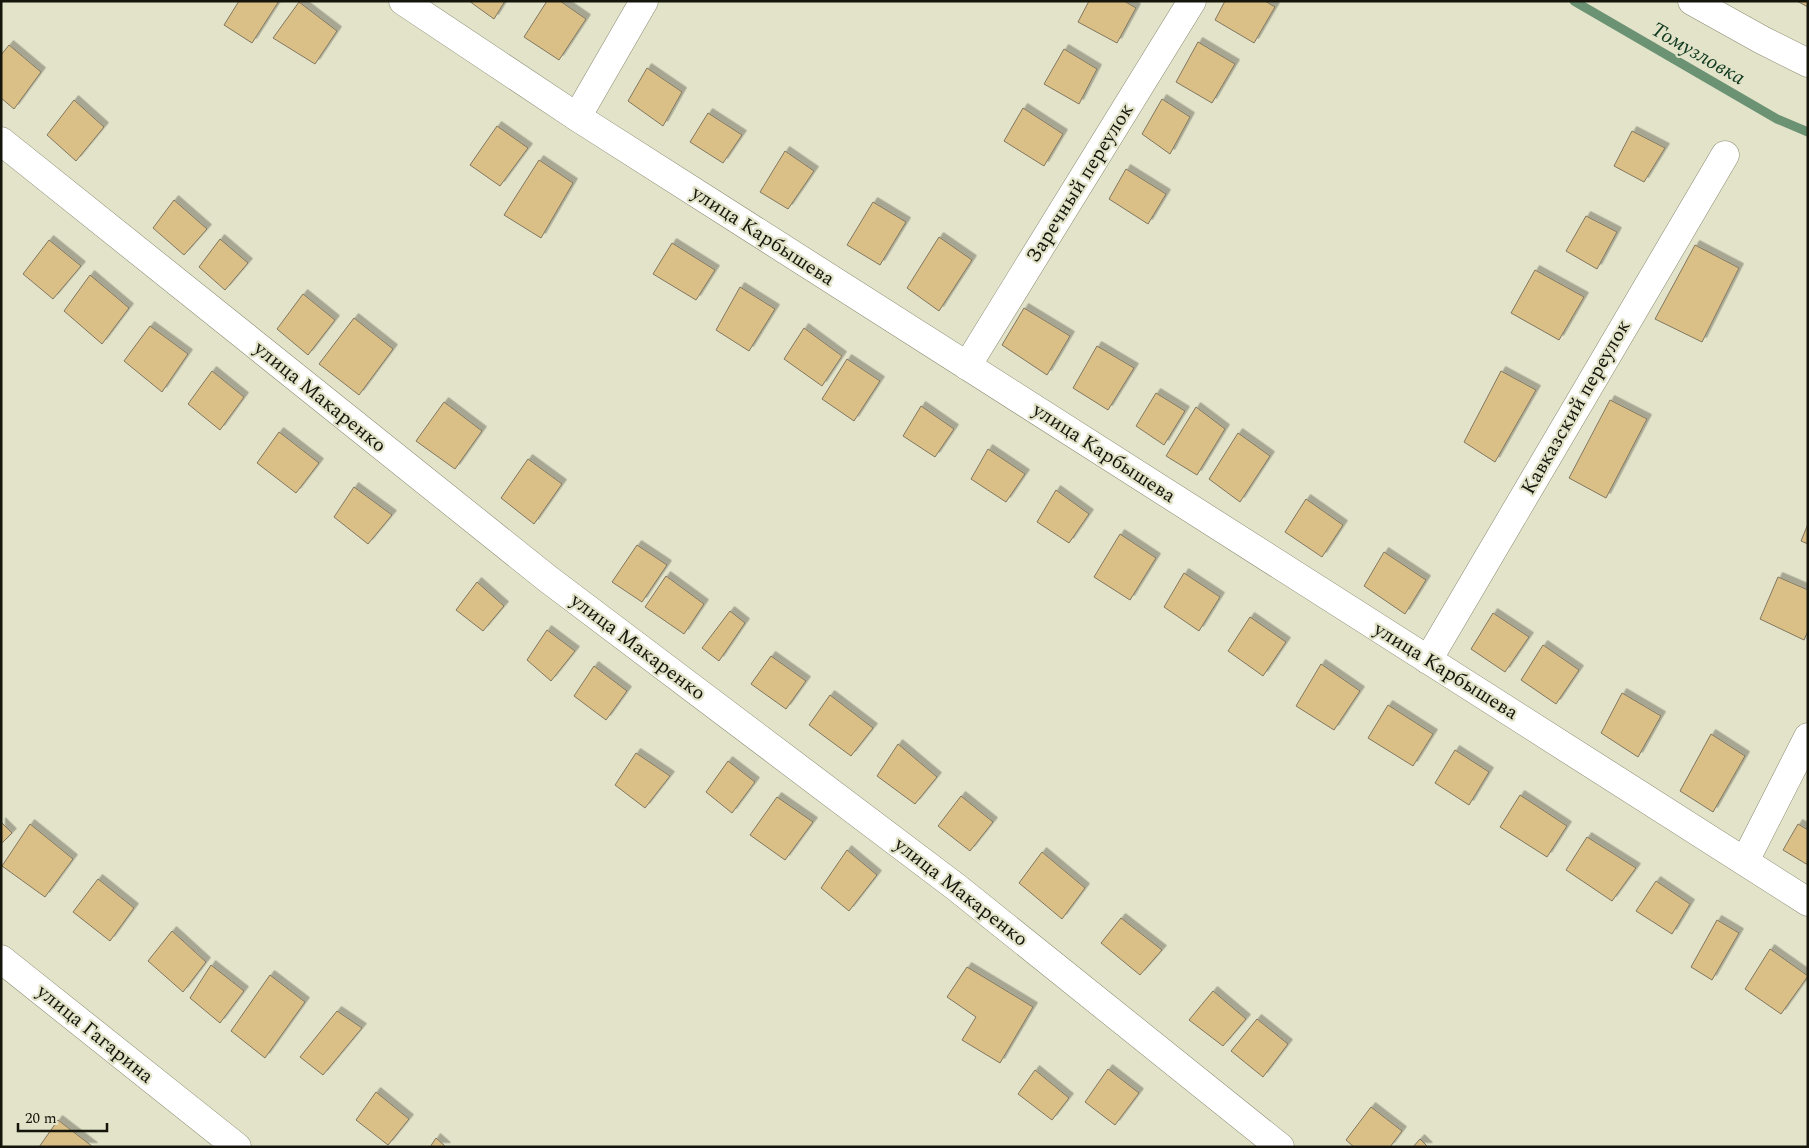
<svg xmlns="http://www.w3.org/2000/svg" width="1809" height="1148" viewBox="0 0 1809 1148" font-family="Spectral,serif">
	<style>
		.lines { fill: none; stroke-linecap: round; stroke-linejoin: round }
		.stream { stroke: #6c9274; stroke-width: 9 }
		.building { fill: #dac087; stroke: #817761; filter: url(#shadow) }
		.street-casing { stroke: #8a8a72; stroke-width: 29 }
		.street { stroke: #fff; stroke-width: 28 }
		.labels { text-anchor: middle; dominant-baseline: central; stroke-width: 4.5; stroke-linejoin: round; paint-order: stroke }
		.street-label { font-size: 20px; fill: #15150c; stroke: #e2e3c8 }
		.water-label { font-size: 21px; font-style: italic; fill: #0e391f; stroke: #e2e3c8 }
	</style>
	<defs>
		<filter id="shadow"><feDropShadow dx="4.5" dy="-4.5" stdDeviation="0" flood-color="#0004"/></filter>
	</defs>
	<rect width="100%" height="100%" fill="#e2e3c8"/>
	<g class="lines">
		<path class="stream" d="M1574 1 1777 119 1808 132"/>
	</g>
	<g class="building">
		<path d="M239 1H279L252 43 224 25Z"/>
		<path d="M469 1H505L494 19Z"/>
		<path d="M547 1H560L586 19 559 60 524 37Z"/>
		<path d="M1089 1H1124L1136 8 1117 43 1078 22Z"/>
		<path d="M1225 1H1265L1275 7 1254 43 1215 20Z"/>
		<path d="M1797 1H1808V7Z"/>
		<path d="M299 2 337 31 315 64 273 38Z"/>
		<path d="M1198 42 1235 64 1212 103 1176 82Z"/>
		<path d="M9 45 41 72 14 109 1 98V55Z"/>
		<path d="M1064 49 1097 69 1079 104 1044 84Z"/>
		<path d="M647 68 682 92 663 126 628 101Z"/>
		<path d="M1162 99 1190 117 1170 154 1142 134Z"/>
		<path d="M74 100 104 127 76 161 47 135Z"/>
		<path d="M1023 108 1063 134 1044 166 1004 141Z"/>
		<path d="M708 113 742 135 723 163 690 142Z"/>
		<path d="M497 126 528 148 500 186 470 165Z"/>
		<path d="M1632 131 1665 148 1644 182 1614 166Z"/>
		<path d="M785 151 814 171 788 209 760 192Z"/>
		<path d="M539 160 573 183 541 238 504 215Z"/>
		<path d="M1126 169 1166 194 1148 224 1109 199Z"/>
		<path d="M174 200 207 229 184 255 153 228Z"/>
		<path d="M873 202 906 222 880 265 847 245Z"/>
		<path d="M1586 216 1617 232 1597 269 1566 251Z"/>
		<path d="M939 237 972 260 939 311 907 288Z"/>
		<path d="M220 239 248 263 225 290 199 267Z"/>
		<path d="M49 240 81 266 53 299 23 274Z"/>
		<path d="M672 243 715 270 696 300 653 274Z"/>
		<path d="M1695 245 1739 268 1702 342 1655 319Z"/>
		<path d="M1535 270 1584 297 1559 340 1511 313Z"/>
		<path d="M90 275 129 308 102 344 64 311Z"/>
		<path d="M740 287 775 309 749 351 716 330Z"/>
		<path d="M303 294 335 320 308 355 277 329Z"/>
		<path d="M1024 308 1070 336 1047 375 1002 345Z"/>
		<path d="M354 318 393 349 359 395 319 364Z"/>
		<path d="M150 326 188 354 162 392 124 361Z"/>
		<path d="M804 328 842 356 822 386 784 359Z"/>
		<path d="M1097 346 1134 368 1108 410 1073 388Z"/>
		<path d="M847 359 880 381 854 421 822 399Z"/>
		<path d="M212 371 244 397 220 430 188 404Z"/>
		<path d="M1501 371 1536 390 1495 462 1464 442Z"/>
		<path d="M1156 393 1185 411 1164 445 1136 426Z"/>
		<path d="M1610 400 1647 419 1606 498 1569 478Z"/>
		<path d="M444 402 482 431 455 469 416 441Z"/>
		<path d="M921 406 954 429 935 457 903 436Z"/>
		<path d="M1196 407 1225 429 1197 475 1166 456Z"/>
		<path d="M279 432 319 463 296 493 257 463Z"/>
		<path d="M1238 433 1270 456 1240 502 1209 479Z"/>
		<path d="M988 449 1025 474 1006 502 971 479Z"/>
		<path d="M528 459 562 484 534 524 501 498Z"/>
		<path d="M354 487 392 515 368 544 334 517Z"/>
		<path d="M1056 490 1089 514 1069 543 1037 522Z"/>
		<path d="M1306 499 1343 525 1322 557 1285 532Z"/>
		<path d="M1808 524V544L1801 541Z"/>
		<path d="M1120 534 1156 558 1130 600 1094 577Z"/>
		<path d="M637 545 667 565 642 602 612 582Z"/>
		<path d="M1384 552 1426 580 1405 614 1364 586Z"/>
		<path d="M1184 573 1220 597 1199 631 1164 607Z"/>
		<path d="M666 576 704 604 684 634 645 607Z"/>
		<path d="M1778 577 1808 590V631L1804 640 1760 619Z"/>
		<path d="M477 582 504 606 483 631 456 610Z"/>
		<path d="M730 611 745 623 719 661 702 648Z"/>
		<path d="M1493 613 1529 637 1505 672 1471 649Z"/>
		<path d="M1250 617 1286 642 1263 676 1228 651Z"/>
		<path d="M547 630 575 651 551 681 527 660Z"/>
		<path d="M1543 645 1579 670 1556 704 1521 680Z"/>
		<path d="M771 656 806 681 786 709 751 684Z"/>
		<path d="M1321 664 1360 691 1334 730 1296 706Z"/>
		<path d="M594 666 627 691 606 720 574 696Z"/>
		<path d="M1622 693 1661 716 1638 757 1601 733Z"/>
		<path d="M830 695 873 728 851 756 809 725Z"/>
		<path d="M1388 705 1433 734 1413 766 1368 738Z"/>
		<path d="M1711 734 1745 756 1713 812 1680 791Z"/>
		<path d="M898 744 937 777 915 804 877 776Z"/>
		<path d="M1455 750 1489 772 1469 805 1435 783Z"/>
		<path d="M636 753 670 776 645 808 615 785Z"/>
		<path d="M728 761 755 782 732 813 706 792Z"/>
		<path d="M1520 795 1567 826 1547 857 1500 827Z"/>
		<path d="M961 796 993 822 970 851 938 826Z"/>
		<path d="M777 797 813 822 785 860 750 835Z"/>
		<path d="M1 822 12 833 1 844Z"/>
		<path d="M30 824 73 859 45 897 2 866Z"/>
		<path d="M1798 824 1808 830V865L1783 850Z"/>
		<path d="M1587 837 1636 868 1612 901 1566 870Z"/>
		<path d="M847 850 877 875 849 911 821 888Z"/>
		<path d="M1042 852 1085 888 1062 919 1019 883Z"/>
		<path d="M98 879 134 908 110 941 73 912Z"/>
		<path d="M1656 881 1690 904 1672 934 1636 911Z"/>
		<path d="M1121 918 1162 950 1140 975 1101 943Z"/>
		<path d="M1717 920 1739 933 1712 980 1691 967Z"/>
		<path d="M172 931 206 962 183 992 148 961Z"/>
		<path d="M1770 949 1808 976 1781 1014 1745 989Z"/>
		<path d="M211 965 244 991 220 1023 190 998Z"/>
		<path d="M967 967 1033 1007 1000 1063 962 1040 976 1017 947 997Z"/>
		<path d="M270 975 305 1002 265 1058 231 1031Z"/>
		<path d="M1213 991 1246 1019 1223 1046 1189 1020Z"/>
		<path d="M337 1011 362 1028 323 1075 300 1057Z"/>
		<path d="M1257 1019 1288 1044 1263 1077 1231 1051Z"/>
		<path d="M1108 1069 1139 1093 1115 1125 1085 1102Z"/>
		<path d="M1035 1070 1069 1098 1052 1120 1018 1094Z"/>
		<path d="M376 1092 409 1119 388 1145 356 1120Z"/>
		<path d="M1371 1107 1402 1131 1390 1147H1354L1346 1140Z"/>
		<path d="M58 1120 93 1147H39Z"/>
		<path d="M436 1138 446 1147H430Z"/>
		<path d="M1420 1139 1428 1147H1413Z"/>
	</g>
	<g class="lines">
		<g class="street-casing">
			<g id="street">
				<path d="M403 1 577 117 1808 902"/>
				<path d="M1692 1 1762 40 1808 63"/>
				<path d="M577 117 644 1"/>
				<path d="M1 141 548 579 956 887 1280 1147"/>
				<path d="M967 366 1192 1"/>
				<path d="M1428 660 1725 155"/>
				<path d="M1745 861 1808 737"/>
				<path d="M1 959 237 1147"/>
			</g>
		</g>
		<use href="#street" class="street"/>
	</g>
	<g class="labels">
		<g class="street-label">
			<text transform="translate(1080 183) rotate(-58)">Заречный переулок</text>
			<text transform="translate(763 236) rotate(33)">улица Карбышева</text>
			<text transform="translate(320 397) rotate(39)">улица Макаренко</text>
			<text transform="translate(1576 407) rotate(-60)">Кавказский переулок</text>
			<text transform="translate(1104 453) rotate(33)">улица Карбышева</text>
			<text transform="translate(638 647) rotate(37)">улица Макаренко</text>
			<text transform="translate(1446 671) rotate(32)">улица Карбышева</text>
			<text transform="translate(961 892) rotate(38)">улица Макаренко</text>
			<text transform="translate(95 1034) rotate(39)">улица Гагарина</text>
		</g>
		<g class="water-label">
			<text transform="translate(1698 54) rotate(30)">Томузловка</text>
		</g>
	</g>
	<rect width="1809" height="1148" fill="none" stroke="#15150c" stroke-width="5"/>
	<path d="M18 1123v8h89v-8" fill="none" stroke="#15150c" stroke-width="2.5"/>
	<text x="25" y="1123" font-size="15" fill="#15150c" stroke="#e2e3c8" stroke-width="4" paint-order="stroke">20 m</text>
</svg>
